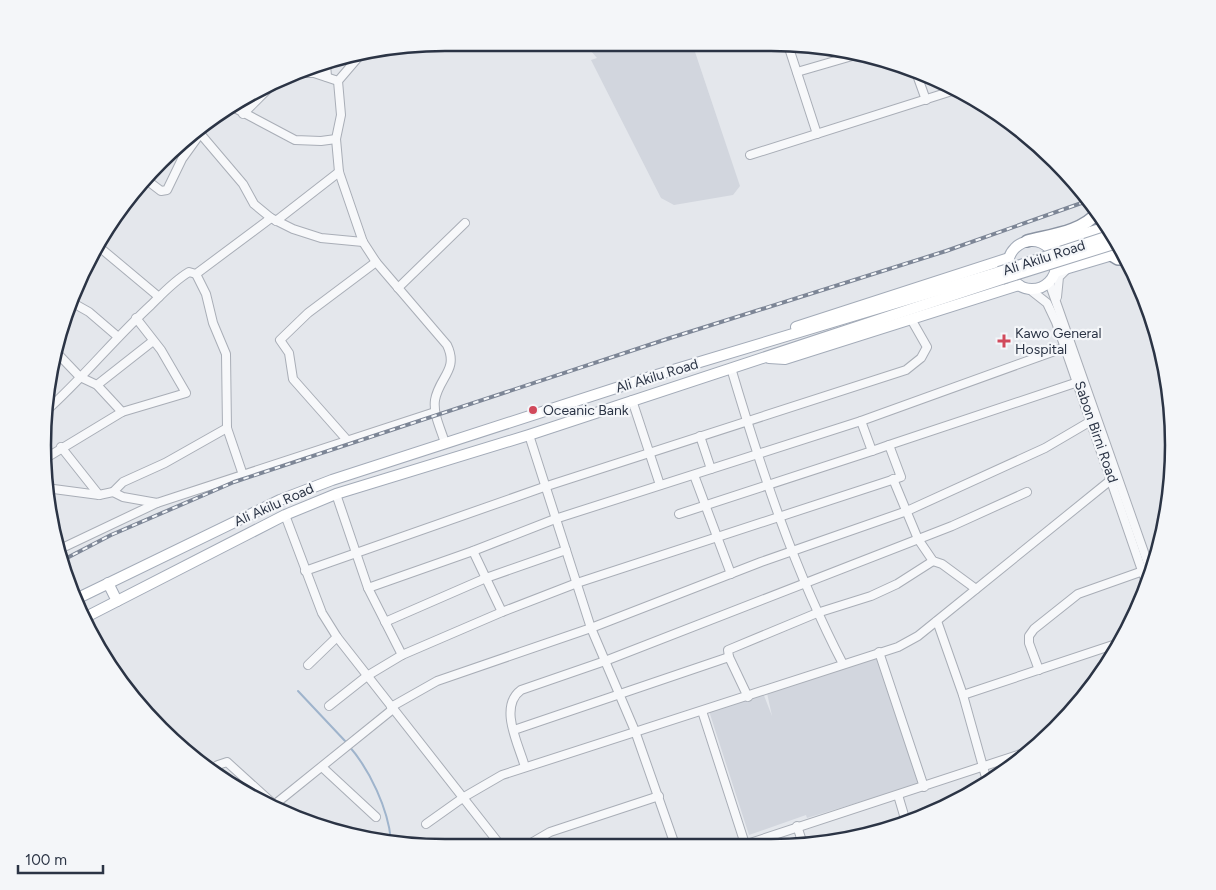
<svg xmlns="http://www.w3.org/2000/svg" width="1216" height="890" viewBox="0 0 1216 890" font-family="Figtree,sans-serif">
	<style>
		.built { fill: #d2d6de }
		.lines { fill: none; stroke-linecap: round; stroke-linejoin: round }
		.stream { stroke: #9fb4cc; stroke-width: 2 }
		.minor-casing { stroke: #a9aeb7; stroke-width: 10 }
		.major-casing { stroke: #a3abb8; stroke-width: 12 }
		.highway-casing { stroke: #8b94a3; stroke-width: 14 }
		.minor { stroke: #f7f8fa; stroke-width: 8 }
		.major { stroke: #fff; stroke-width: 10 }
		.highway { stroke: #fff; stroke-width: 11 }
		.rail-casing { stroke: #7d8696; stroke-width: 4 }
		.rail { stroke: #f4f6f9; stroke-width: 2; stroke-dasharray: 5.5; stroke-linecap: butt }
		.major-bridge-casing { stroke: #a3abb8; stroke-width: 12; stroke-linecap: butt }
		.major-bridge { stroke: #fff; stroke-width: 10 }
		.poi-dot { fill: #d1495b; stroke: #f4f6f9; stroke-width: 2 }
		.labels { text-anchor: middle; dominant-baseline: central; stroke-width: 4.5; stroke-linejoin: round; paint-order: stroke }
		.street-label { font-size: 14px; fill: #2b3445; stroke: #f4f6f9 }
		.poi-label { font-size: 14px; fill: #2b3445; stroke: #f4f6f9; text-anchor: start }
		.rim { fill: none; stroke: #2b3445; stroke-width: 2.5 }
	</style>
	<rect width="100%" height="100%" fill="#e4e7ec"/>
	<g class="built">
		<path d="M584 43H692L740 186 733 195 674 205 661 198 591 60 597 58Z"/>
		<path d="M877 657 919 784 807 818 806 815 749 835 709 711 763 693 772 716 767 693Z"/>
	</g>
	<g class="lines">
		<g class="stream">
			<path d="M298 691 346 742"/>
			<path d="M349 746C370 770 388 809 391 840L397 843"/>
		</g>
		<g class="minor-casing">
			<g id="minor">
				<path d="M788 45 817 134"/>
				<path d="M362 53 338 81 341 115 336 139 339 172 363 242 376 262 447 345C459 370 439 377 435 400 433 415 441 429 445 443"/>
				<path d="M326 63 327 77"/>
				<path d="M797 72 859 54"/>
				<path d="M304 73H314L338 81"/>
				<path d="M917 75 926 100"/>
				<path d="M231 106 295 140 321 141 336 139"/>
				<path d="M243 114 267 90"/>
				<path d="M198 131 243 184 254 204 271 218 293 229 321 238 363 242"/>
				<path d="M750 155 952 91"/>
				<path d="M144 178 161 191 167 190 182 159 200 134"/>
				<path d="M276 221 339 172"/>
				<path d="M98 246 159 297"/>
				<path d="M196 274 206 294 213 323 226 354 227 428 243 475"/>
				<path d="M1049 282 1152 575"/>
				<path d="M398 288 465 223"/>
				<path d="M1028 288 1047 303 1056 322 1147 585"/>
				<path d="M1057 297 1059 277 1067 269"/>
				<path d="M73 303 89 312 117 336"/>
				<path d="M58 354 80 377 97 385 122 412"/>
				<path d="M731 368C761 469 794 570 843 664"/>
				<path d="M97 385 153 341"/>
				<path d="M632 400 660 485"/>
				<path d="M46 411C83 378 114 339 151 305 163 293 174 281 189 272L196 274 271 218"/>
				<path d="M529 435 591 628 635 731 675 845"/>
				<path d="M700 436 711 469"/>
				<path d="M347 440 293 379 289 353 280 340 308 313 376 262"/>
				<path d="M889 445 1078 382"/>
				<path d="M61 447 99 495"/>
				<path d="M46 458 122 412 186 393 161 350 136 318"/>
				<path d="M694 475 731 574"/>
				<path d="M893 479 918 539 933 561 942 564 976 589"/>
				<path d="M46 488 99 495 113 492 123 497 157 503 435 412"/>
				<path d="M113 492 123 482 165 463 227 428"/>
				<path d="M336 494 368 588 402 655"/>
				<path d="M679 514 872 451"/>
				<path d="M285 515 322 613 337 637 501 846"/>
				<path d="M60 549 157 503"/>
				<path d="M473 551 502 612"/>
				<path d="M305 571 544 487 906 370 921 358 927 347 911 319"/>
				<path d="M368 588 473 551 555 519 861 421 1066 347"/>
				<path d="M937 621 963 695 987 781"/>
				<path d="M385 622 486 578 566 550"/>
				<path d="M879 652 924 787"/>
				<path d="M729 657 728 650 817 613 871 596 897 584 933 561"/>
				<path d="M308 665 337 637"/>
				<path d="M1039 670 1029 643V636L1034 629 1078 594 1143 571"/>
				<path d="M963 695 1122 642"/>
				<path d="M329 706 367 676 402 655 502 612 577 583 901 477 889 445 872 451 861 421"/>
				<path d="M391 707 437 681 591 628 761 562 907 511 1045 448 1091 421"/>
				<path d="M702 711 745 844"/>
				<path d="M514 730 729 657 748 697"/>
				<path d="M322 767 376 817"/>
				<path d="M525 767C519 745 498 707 521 690L605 661 952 526 1027 492"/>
				<path d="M210 770 218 765 227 762 281 811"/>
				<path d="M898 795 906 822"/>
				<path d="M274 805 393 709"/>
				<path d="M426 824 464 797 502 775 898 647 918 636 1112 479"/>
				<path d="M797 826 803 844"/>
				<path d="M744 845 1030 751"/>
				<path d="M526 846 550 832 659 796"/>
			</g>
		</g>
		<g class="major-casing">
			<g id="major">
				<circle cx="1032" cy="265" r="24"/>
				<path d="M1046 245 1100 229"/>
				<path d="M1055 272 1109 256"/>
				<path d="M796 327 1009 258"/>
				<path d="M769 358 785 359 1019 285"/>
				<path d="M108 583 117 601"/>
				<path d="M74 600 280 500 332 480 650 377 999 272"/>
				<path d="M84 618 285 515 336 494 529 435 1002 279"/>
			</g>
		</g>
		<g class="highway-casing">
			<g id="highway">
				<path d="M1104 222 1098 235 1103 250 1118 259H1127"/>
				<path d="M1027 241C1050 235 1082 232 1098 212"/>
			</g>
		</g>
		<use href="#minor" class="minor"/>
		<use href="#major" class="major"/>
		<use href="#highway" class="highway"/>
		<g class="rail-casing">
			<path id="rail" d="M63 560 111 535 234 482 667 339 946 251 1090 200"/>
		</g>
		<use href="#rail" class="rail"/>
		<g class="major-bridge-casing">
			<g id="major-bridge">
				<path d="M999 272 1112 235"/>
				<path d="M1002 279 1117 243"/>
			</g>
		</g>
		<use href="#major-bridge" class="major-bridge"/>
	</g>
	<g class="poi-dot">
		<path d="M1001.5 333.5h5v5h5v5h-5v5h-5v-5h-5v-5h5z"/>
		<circle cx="533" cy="410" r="5"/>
	</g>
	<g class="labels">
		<g class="street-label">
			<text transform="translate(1044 258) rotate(-18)">Ali Akilu Road</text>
			<text transform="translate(657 376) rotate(-17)">Ali Akilu Road</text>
			<text transform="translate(1096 432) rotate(71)">Sabon Birni Road</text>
			<text transform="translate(274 505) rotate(-24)">Ali Akilu Road</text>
		</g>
		<g class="poi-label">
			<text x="1015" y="333">Kawo General<tspan x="1015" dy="16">Hospital</tspan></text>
			<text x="543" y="410">Oceanic Bank</text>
		</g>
	</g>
	<path d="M0 0H1216V890H0ZM445 51H771A394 394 0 0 1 1165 445V445A394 394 0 0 1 771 839H445A394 394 0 0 1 51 445V445A394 394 0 0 1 445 51Z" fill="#f4f6f9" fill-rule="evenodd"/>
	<path class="rim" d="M445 51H771A394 394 0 0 1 1165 445V445A394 394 0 0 1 771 839H445A394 394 0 0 1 51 445V445A394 394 0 0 1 445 51Z"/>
	<path d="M18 865v8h85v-8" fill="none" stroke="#2b3445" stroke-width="2.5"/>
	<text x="25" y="865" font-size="15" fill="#2b3445" stroke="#f4f6f9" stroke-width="4" paint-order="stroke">100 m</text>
</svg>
